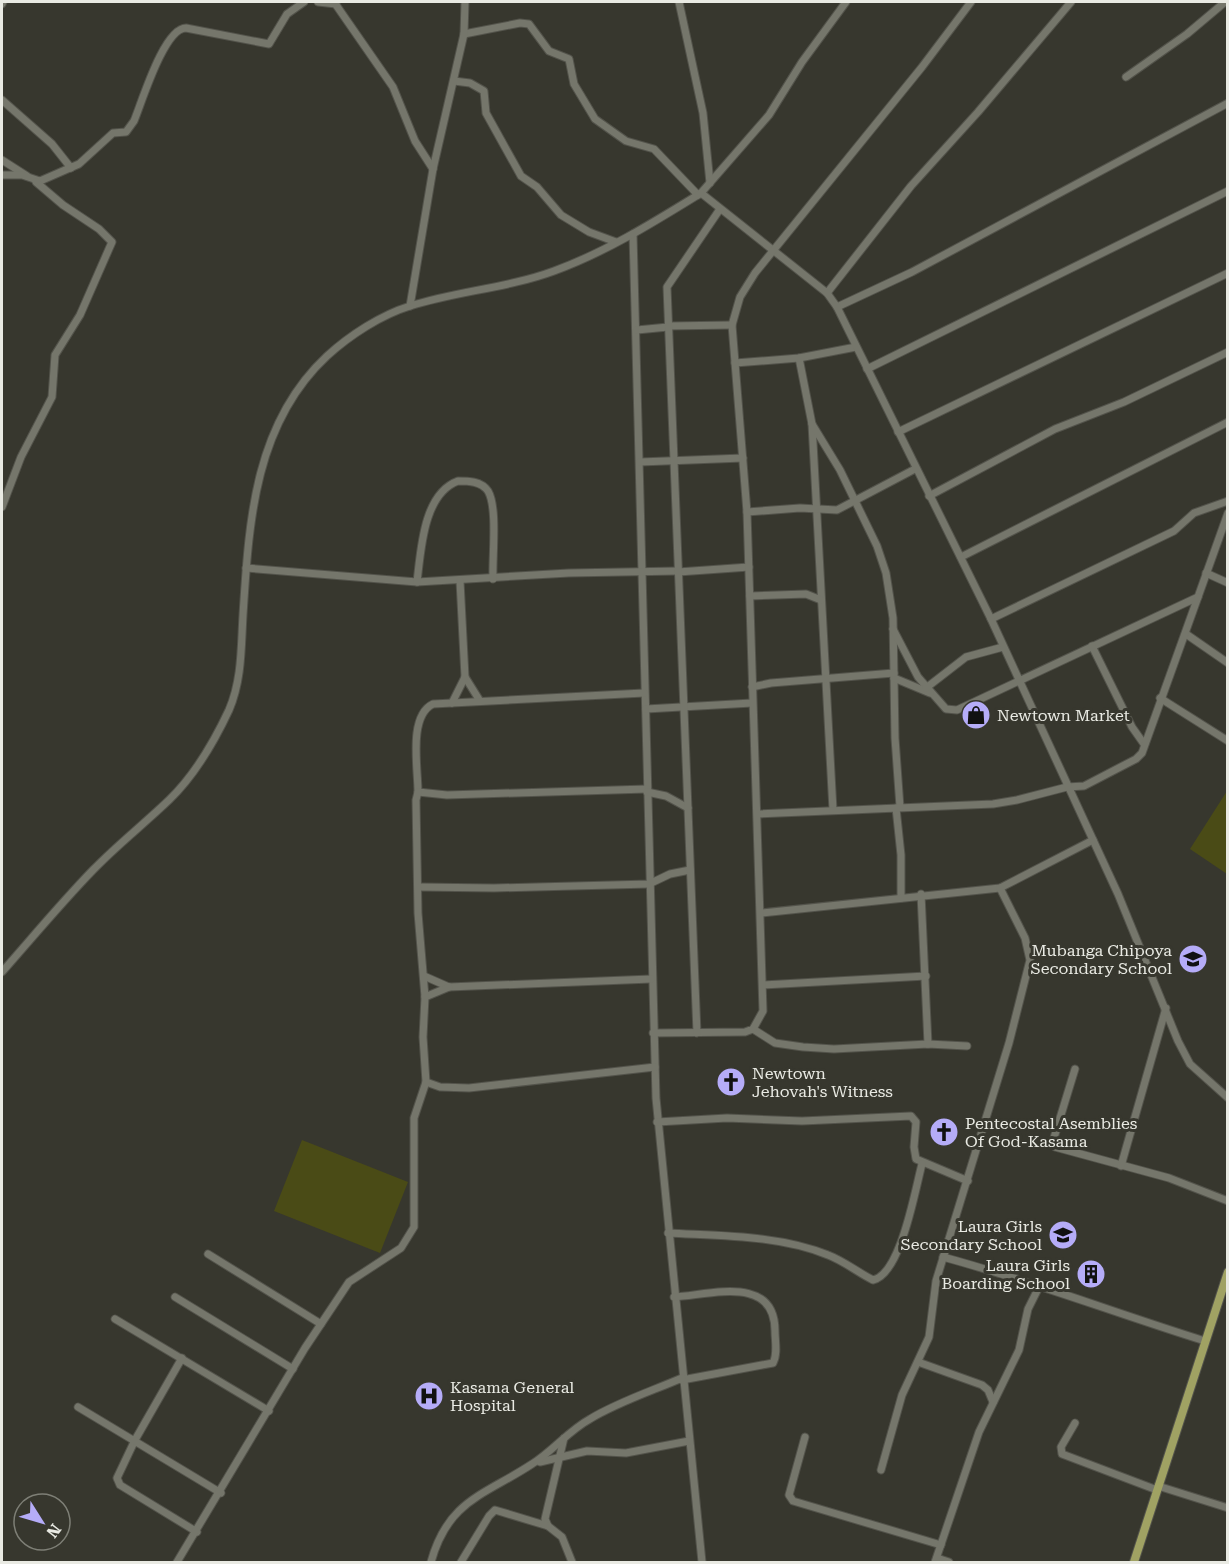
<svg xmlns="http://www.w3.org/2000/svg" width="1229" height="1564" viewBox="0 0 1229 1564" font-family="'Roboto Serif',serif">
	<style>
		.green { fill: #4a4b16 }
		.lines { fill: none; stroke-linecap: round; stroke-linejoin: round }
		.minor-casing { stroke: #53534b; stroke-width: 9 }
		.major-casing { stroke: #53534b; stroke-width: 10 }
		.minor { stroke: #75766b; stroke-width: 7 }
		.major { stroke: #a0a263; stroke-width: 8 }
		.labels { text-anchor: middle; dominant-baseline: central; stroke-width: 6; stroke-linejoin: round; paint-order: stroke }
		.poi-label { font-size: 16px; fill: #e9eae3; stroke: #37372e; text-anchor: start }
	</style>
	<rect width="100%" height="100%" fill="#37372e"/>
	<g class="green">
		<path d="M1227 791 1228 792 1227 874 1190 849Z"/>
		<path d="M302 1140 408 1182 380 1253 274 1211Z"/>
	</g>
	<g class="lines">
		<g class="minor-casing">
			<g id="minor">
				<path d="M318 2 336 4"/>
				<path d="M334 2 393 87 415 141 433 169"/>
				<path d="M679 2 703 113 710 183"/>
				<path d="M2 4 3 2"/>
				<path d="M464 34 520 23 529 24 549 51 569 59 574 84 595 119 626 141 654 149 698 195"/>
				<path d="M1126 77 1187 34 1225 2"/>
				<path d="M454 81 470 83 484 91 486 113 521 176 537 187 561 215 589 232 616 242"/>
				<path d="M2 100 52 144 71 168"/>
				<path d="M2 160 27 176"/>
				<path d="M2 175H22L40 181 79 164 113 133 126 132 134 121C142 102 164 28 186 28L269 44 287 14 304 2"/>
				<path d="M701 193 769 115 802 62 846 2"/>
				<path d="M633 234 656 1098 702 1562"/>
				<path d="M827 293 911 186 978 112 1071 2"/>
				<path d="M410 306 433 169 464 34 465 2"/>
				<path d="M837 307 912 272 1228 103"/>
				<path d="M668 326 732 325"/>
				<path d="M637 330 668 327"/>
				<path d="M799 358 812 424 833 810"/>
				<path d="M735 363 799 358 856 347"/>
				<path d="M867 369 1228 191"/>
				<path d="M812 424 840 470 877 546 886 573 893 618 895 738 900 807"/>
				<path d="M898 432 1228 273"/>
				<path d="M640 462 743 458"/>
				<path d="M929 496 1055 429 1124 402 1228 352"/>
				<path d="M2 507 21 457 52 397 55 355 80 315 112 242 99 229 63 205 36 182"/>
				<path d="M747 512 800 508 837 510 915 469"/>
				<path d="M961 557 1228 422"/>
				<path d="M246 568 417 582 569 573 678 571"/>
				<path d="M678 572 749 567"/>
				<path d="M1206 573 1228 583"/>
				<path d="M417 582C421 550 423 494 458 481 468 481 481 481 488 491 498 508 492 557 493 579"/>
				<path d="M750 596 806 594 821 600"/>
				<path d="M991 619 1174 531 1194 513 1228 501"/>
				<path d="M893 629 918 677 946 709 957 710 1198 597 1228 513"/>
				<path d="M1186 634 1228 663"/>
				<path d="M1092 646 1132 727 1144 744"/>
				<path d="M465 677 480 701"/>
				<path d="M894 678 930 693"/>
				<path d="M752 687 771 683 894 673"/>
				<path d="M926 688 966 657 1003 647"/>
				<path d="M644 693 433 704C408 716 418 768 418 792L447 795 647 789"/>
				<path d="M1160 698 1228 741"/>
				<path d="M452 703 465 677 460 581"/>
				<path d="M646 709 752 703"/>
				<path d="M647 792 666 796 688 808"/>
				<path d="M896 808 901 855V898"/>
				<path d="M758 814 993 804 1017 800 1067 787 1084 786 1136 759 1142 753 1198 597"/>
				<path d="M419 887 494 888 649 884 670 874 690 870"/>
				<path d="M921 894 928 1044"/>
				<path d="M761 913 1000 888 1093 840"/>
				<path d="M2 972C32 938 61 903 93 870 117 845 144 824 169 800 194 776 214 742 229 710 242 680 241 648 243 615 249 522 254 424 327 356 350 335 381 315 410 306 457 291 508 288 554 271 606 252 654 222 701 193L827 293 837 307 991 619 1118 894 1178 1041 1190 1064 1228 1098"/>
				<path d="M424 976 449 987 651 979"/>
				<path d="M763 985 926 976"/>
				<path d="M425 997 449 987"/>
				<path d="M753 1029 775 1043 803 1047 834 1049 928 1044 967 1046"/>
				<path d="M653 1033 745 1032 753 1029 763 1011 747 512 732 325 740 297 755 273 922 67 971 2"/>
				<path d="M697 1033 667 287 720 209"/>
				<path d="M1075 1069 1053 1141 1055 1147 1169 1178 1228 1201"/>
				<path d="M426 1082 440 1087 469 1088 655 1067"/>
				<path d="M657 1122 727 1118 802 1121 911 1116 916 1122 914 1147 916 1159 968 1181"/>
				<path d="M1121 1166 1166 1008"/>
				<path d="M668 1233C720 1236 779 1235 828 1255 844 1261 857 1272 873 1280 901 1274 915 1190 922 1164"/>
				<path d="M208 1254 321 1324"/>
				<path d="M943 1257C1032 1281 1118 1314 1205 1341"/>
				<path d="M175 1297 293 1369"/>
				<path d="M674 1297C710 1295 775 1274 775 1331 775 1341 778 1354 773 1363L682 1380"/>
				<path d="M115 1319 269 1411"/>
				<path d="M182 1358 135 1440 117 1478 120 1485 197 1532"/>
				<path d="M918 1362 982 1385 988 1390 993 1402"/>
				<path d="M78 1407 221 1493"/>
				<path d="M1075 1423 1061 1447 1062 1454 1157 1490"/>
				<path d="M805 1437 789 1495 793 1501 941 1545"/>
				<path d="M564 1438 545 1519 548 1526 562 1537 572 1562"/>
				<path d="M540 1462 587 1451 626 1453 689 1441"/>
				<path d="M881 1470 902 1395 929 1337 936 1281 1009 1043 1030 960 1025 938 1000 888"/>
				<path d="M1158 1486 1228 1508"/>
				<path d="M937 1558 949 1562"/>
				<path d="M177 1562 305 1348 349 1282 401 1248 414 1227V1118L426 1082 423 1037 425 997 418 913 416 800 418 792"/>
				<path d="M431 1562C448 1500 485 1495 532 1464 553 1451 568 1431 590 1419 618 1402 652 1391 682 1378"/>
				<path d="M461 1562 489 1516 495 1510 548 1526"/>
				<path d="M935 1562 979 1432 1019 1350 1028 1309 1040 1285"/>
			</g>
		</g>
		<g class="major-casing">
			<path id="major" d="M1134 1562 1228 1272"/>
		</g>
		<use href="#minor" class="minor"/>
		<use href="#major" class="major"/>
	</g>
	<defs>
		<g id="shop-disc" transform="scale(1.5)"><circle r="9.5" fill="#b5acf8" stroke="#37372e"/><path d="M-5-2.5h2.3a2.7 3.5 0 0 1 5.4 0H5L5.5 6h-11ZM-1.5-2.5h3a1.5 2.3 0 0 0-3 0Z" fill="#111"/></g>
		<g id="school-disc" transform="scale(1.5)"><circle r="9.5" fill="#b5acf8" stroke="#37372e"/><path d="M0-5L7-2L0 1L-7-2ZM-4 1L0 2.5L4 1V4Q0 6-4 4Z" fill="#111"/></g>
		<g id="church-disc" transform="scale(1.5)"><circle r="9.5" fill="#b5acf8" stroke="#37372e"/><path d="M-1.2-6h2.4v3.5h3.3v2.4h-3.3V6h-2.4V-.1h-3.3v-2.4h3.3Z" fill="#111"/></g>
		<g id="building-disc" transform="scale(1.5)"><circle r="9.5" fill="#b5acf8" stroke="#37372e"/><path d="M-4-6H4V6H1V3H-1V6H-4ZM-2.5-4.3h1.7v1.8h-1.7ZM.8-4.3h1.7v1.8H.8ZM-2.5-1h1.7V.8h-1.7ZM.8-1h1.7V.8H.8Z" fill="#111"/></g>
		<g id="hospital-disc" transform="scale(1.5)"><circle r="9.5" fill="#b5acf8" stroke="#37372e"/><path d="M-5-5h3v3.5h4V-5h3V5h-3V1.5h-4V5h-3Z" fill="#111"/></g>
	</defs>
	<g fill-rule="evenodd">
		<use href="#shop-disc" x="976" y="715"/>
		<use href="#school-disc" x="1193" y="959"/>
		<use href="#church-disc" x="731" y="1082"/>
		<use href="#church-disc" x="944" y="1132"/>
		<use href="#school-disc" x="1063" y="1235"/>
		<use href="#building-disc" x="1091" y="1274"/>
		<use href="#hospital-disc" x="429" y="1396"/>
	</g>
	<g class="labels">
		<g class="poi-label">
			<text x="997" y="715">Newtown Market</text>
			<text x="1172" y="950" text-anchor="end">Mubanga Chipoya<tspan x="1172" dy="18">Secondary School</tspan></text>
			<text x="752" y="1073">Newtown<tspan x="752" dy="18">Jehovah's Witness</tspan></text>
			<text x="965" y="1123">Pentecostal Asemblies<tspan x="965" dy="18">Of God-Kasama</tspan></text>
			<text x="1042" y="1226" text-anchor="end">Laura Girls<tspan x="1042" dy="18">Secondary School</tspan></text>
			<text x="1070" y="1265" text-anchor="end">Laura Girls<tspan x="1070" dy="18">Boarding School</tspan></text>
			<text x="450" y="1387">Kasama General<tspan x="450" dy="18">Hospital</tspan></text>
		</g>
	</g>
	<rect width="1229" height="1564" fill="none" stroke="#e9eae3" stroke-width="6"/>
	<g transform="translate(42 1522) rotate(127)"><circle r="28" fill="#37372e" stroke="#7e7f76" stroke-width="1.5"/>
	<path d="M0-4.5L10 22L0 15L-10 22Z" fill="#b5acf8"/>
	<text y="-9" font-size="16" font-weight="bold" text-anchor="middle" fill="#e9eae3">N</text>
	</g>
</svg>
